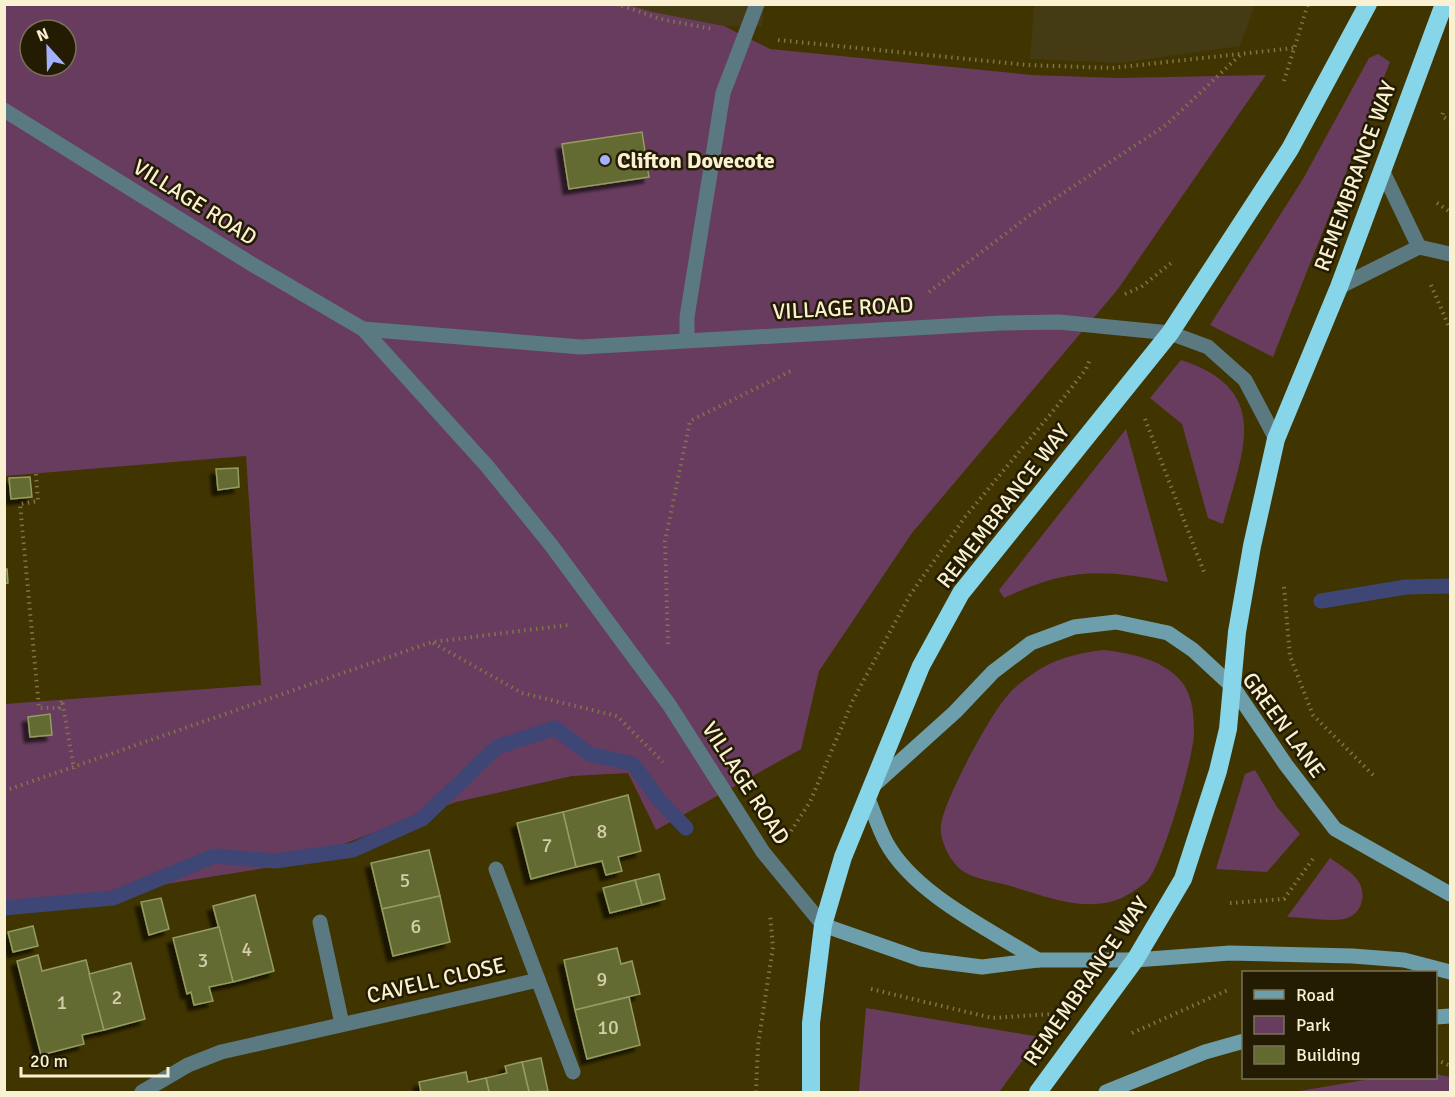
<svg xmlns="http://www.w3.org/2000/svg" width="1455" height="1097" viewBox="0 0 1455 1097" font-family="Signika,sans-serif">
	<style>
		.built { fill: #443a14 }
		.green { fill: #683c5e; fill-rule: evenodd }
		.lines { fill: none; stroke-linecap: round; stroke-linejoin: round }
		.stream { stroke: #3e4676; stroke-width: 15 }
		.building { fill: #636a30; stroke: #949c5f; stroke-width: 1.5; filter: url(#shadow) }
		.path { stroke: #807548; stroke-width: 4; stroke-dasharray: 1.5 4.5; stroke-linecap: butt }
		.lane { stroke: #5b7980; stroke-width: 15 }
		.street { stroke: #5b7980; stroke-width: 15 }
		.secondary { stroke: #6d9eab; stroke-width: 15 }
		.highway { stroke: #87d5e8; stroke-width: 18 }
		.poi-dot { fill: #a3b2fd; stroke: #231c03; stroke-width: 2 }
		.labels { text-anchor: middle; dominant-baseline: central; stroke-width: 5; stroke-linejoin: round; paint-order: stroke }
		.number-label { font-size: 20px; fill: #d4cfa9 }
		.poi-label { font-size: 22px; font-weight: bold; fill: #f9f1d1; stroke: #231c03; text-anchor: start }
		.street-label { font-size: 22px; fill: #f9f1d1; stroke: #231c03 }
	</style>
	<defs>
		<filter id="shadow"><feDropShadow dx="-5.5" dy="5.5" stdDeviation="1.5" flood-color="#0009"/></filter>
	</defs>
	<rect width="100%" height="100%" fill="#403400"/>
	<g class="built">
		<path d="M630 5H764L762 26H724L653 12Z"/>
		<path d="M1034 5V4L1255 5 1240 46 1120 63 1030 59Z"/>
	</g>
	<g class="green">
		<path d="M5 5H630L653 12 724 26 770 49 1032 75 1118 78 1266 75 1118 289 912 533 819 671 801 749 656 830 628 773 572 776 456 802 290 864 5 910V704L261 685 246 456 5 476ZM30 30H66V66H30Z"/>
		<path d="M1378 54 1390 62 1273 357 1210 325 1303 179 1369 58Z"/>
		<path d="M1181 360C1274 390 1242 452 1223 524L1208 518 1182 424 1150 398Z"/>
		<path d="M1126 429 1168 582C1101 569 1068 568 1004 598L999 590Z"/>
		<path d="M1103 650C1131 653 1167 660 1184 685 1193 699 1194 717 1194 733 1194 756 1163 863 1148 880 1143 886 1129 894 1122 898 1085 914 1043 895 1007 885 992 881 967 878 957 866 948 857 939 838 941 825 944 800 990 715 1007 696 1013 688 1023 681 1031 675 1053 659 1077 653 1103 650Z"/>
		<path d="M1255 770 1277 807 1300 834 1267 872 1216 869 1245 774Z"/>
		<path d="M1330 858C1338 864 1349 870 1356 878 1368 892 1363 915 1344 919 1327 922 1305 917 1287 917Z"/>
		<path d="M866 1008 1040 1037 999 1092H859Z"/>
		<path d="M1436 1074 1450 1077V1092H1294L1376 1078H1436Z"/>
	</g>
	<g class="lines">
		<g class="stream">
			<path d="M1321 601 1406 587 1450 586"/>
			<path d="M4 908 113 898 214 856 275 861 353 850 422 819 497 747 555 728 589 754 633 764 660 801 686 828"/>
		</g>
	</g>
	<g class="building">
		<path d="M642 132 649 177 569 189 562 144Z"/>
		<path d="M238 468 239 487 218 490 216 469Z"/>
		<path d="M30 477 32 497 11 499 9 478Z"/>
		<path d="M4 569H7L8 583 4 584Z"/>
		<path d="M50 714 52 735 30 737 28 717Z"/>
		<path d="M628 795 641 851 618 857 622 871 606 875 602 861 576 867 563 812Z"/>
		<path d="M563 812 576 867 531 879 517 823Z"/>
		<path d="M429 850 440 896 382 909 371 863Z"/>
		<path d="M659 874 665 899 642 905 635 880Z"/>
		<path d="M635 880 642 905 610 913 603 888Z"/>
		<path d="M255 895 274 971 233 982 213 906Z"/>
		<path d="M440 896 450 942 393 956 382 909Z"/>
		<path d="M161 898 169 929 149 935 141 902Z"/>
		<path d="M33 926 38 946 13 952 8 932Z"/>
		<path d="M219 927 233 982 209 987 213 1001 194 1005 191 992 187 994 173 938Z"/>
		<path d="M617 948 621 964 632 961 640 994 575 1010 564 960Z"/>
		<path d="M38 955 42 971 86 960 104 1030 82 1035 84 1044 41 1055 17 961Z"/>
		<path d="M131 963 145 1019 104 1030 89 974Z"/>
		<path d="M629 997 640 1045 587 1059 575 1010Z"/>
		<path d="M541 1058 548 1091 529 1092 522 1062Z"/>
		<path d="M522 1062 529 1092H489L486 1078 507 1073 505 1066Z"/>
		<path d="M466 1072 468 1082 486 1078 489 1092H421L419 1082Z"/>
	</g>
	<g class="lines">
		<g class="path">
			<path d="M616 4 661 19 712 29"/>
			<path d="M778 40 1027 65 1112 68 1294 48"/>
			<path d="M1284 81 1308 4"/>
			<path d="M1443 113 1442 116 1450 121"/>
			<path d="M1437 203 1450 212"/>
			<path d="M1431 285 1450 329"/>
			<path d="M929 292 1030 215 1166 125 1240 55"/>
			<path d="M1125 294 1141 287 1171 263"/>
			<path d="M1145 419 1204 572"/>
			<path d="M36 474 38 501 20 504 39 708H59L62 700 74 769"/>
			<path d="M1284 587 1290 656 1313 715 1374 776"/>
			<path d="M433 643 522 693 617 716 663 762"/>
			<path d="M668 644 665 541 690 421 793 370"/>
			<path d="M4 791 432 642 568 625"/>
			<path d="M791 831 810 802 853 700 910 595 965 517 1058 405 1086 369 1090 359"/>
			<path d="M1230 903 1284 899 1315 856"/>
			<path d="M871 989 992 1018 1052 1014"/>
			<path d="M1132 1033 1228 990"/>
			<path d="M1436 1059 1450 1066"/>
			<path d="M756 1092 758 1045 773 947 770 914"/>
		</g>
		<g class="lane">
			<path d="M687 340V317L723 93 757 4"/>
			<path d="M496 869 573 1072"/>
			<path d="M425 1006 538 980"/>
		</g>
		<g class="street">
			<path d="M4 110 250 263 363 329 487 466 551 545 670 706 763 852 823 925"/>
			<path d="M1383 172 1419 247"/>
			<path d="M1339 287 1419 247 1450 254"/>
			<path d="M363 329 581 347 1001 323 1059 322 1170 333 1208 347 1245 380 1276 439"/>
			<path d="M320 922 342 1024"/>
			<path d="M142 1092 188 1065 221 1052 425 1006"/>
		</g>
		<g class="secondary">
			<path d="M874 785 955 712 993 672 1031 643 1074 627 1116 622 1168 633 1193 650 1233 687 1286 765 1335 829 1450 894"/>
			<path d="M868 799C874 813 879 829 886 842 914 894 989 929 1038 960"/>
			<path d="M823 925 920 959 982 967 1038 960H1135L1230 953 1353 956 1404 960 1450 972"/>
			<path d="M1436 1017 1450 1016"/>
			<path d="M1106 1092 1205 1052 1244 1041"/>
		</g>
		<g class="highway">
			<path d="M811 1092V1023L823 925 843 857 921 666 961 593 1170 333 1290 149 1368 4"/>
			<path d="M1038 1092 1135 960 1183 879 1218 771 1228 729 1237 632 1252 546 1276 439 1339 287 1444 4"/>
		</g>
	</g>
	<circle class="poi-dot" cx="605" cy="160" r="6"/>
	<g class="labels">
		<g class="number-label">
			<text x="602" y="831">8</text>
			<text x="547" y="845">7</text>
			<text x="405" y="880">5</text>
			<text x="416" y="926">6</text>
			<text x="247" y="949">4</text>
			<text x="203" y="960">3</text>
			<text x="602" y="979">9</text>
			<text x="117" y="997">2</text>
			<text x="62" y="1002">1</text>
			<text x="608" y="1027">10</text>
		</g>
		<g class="poi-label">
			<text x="617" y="160">Clifton Dovecote</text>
		</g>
		<g class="street-label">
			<text transform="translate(1355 176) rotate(-70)">REMEMBRANCE WAY</text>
			<text transform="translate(195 202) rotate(32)">VILLAGE ROAD</text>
			<text transform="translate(843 308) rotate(-3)">VILLAGE ROAD</text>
			<text transform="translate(1003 506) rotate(-52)">REMEMBRANCE WAY</text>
			<text transform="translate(1284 725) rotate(54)">GREEN LANE</text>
			<text transform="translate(746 783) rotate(57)">VILLAGE ROAD</text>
			<text transform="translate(436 980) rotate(-13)">CAVELL CLOSE</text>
			<text transform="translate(1086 981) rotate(-55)">REMEMBRANCE WAY</text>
		</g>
	</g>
	<rect width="1455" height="1097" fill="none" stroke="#f9f1d1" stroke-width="12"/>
	<rect x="1242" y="971" width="195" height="108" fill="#231c03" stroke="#797155" stroke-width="1.5"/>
	<rect x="1254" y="990" width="30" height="9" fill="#6d9eab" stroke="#797155" stroke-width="1.5"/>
	<text x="1296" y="1001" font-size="18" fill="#f9f1d1">Road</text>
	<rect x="1254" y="1016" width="30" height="18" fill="#683c5e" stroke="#797155" stroke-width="1.5"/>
	<text x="1296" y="1031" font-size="18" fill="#f9f1d1">Park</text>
	<rect x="1254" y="1046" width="30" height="18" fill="#636a30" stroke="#797155" stroke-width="1.5"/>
	<text x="1296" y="1061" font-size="18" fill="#f9f1d1">Building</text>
	<g transform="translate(48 48) rotate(338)"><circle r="28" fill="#231c03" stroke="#797155" stroke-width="1.5"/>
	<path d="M0-4.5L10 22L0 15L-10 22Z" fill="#a3b2fd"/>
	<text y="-9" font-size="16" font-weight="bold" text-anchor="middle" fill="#f9f1d1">N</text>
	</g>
	<path d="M21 1067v9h147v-9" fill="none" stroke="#f9f1d1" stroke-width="3"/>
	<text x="30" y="1067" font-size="18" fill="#f9f1d1" stroke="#231c03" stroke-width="4.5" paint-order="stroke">20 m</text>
</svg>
